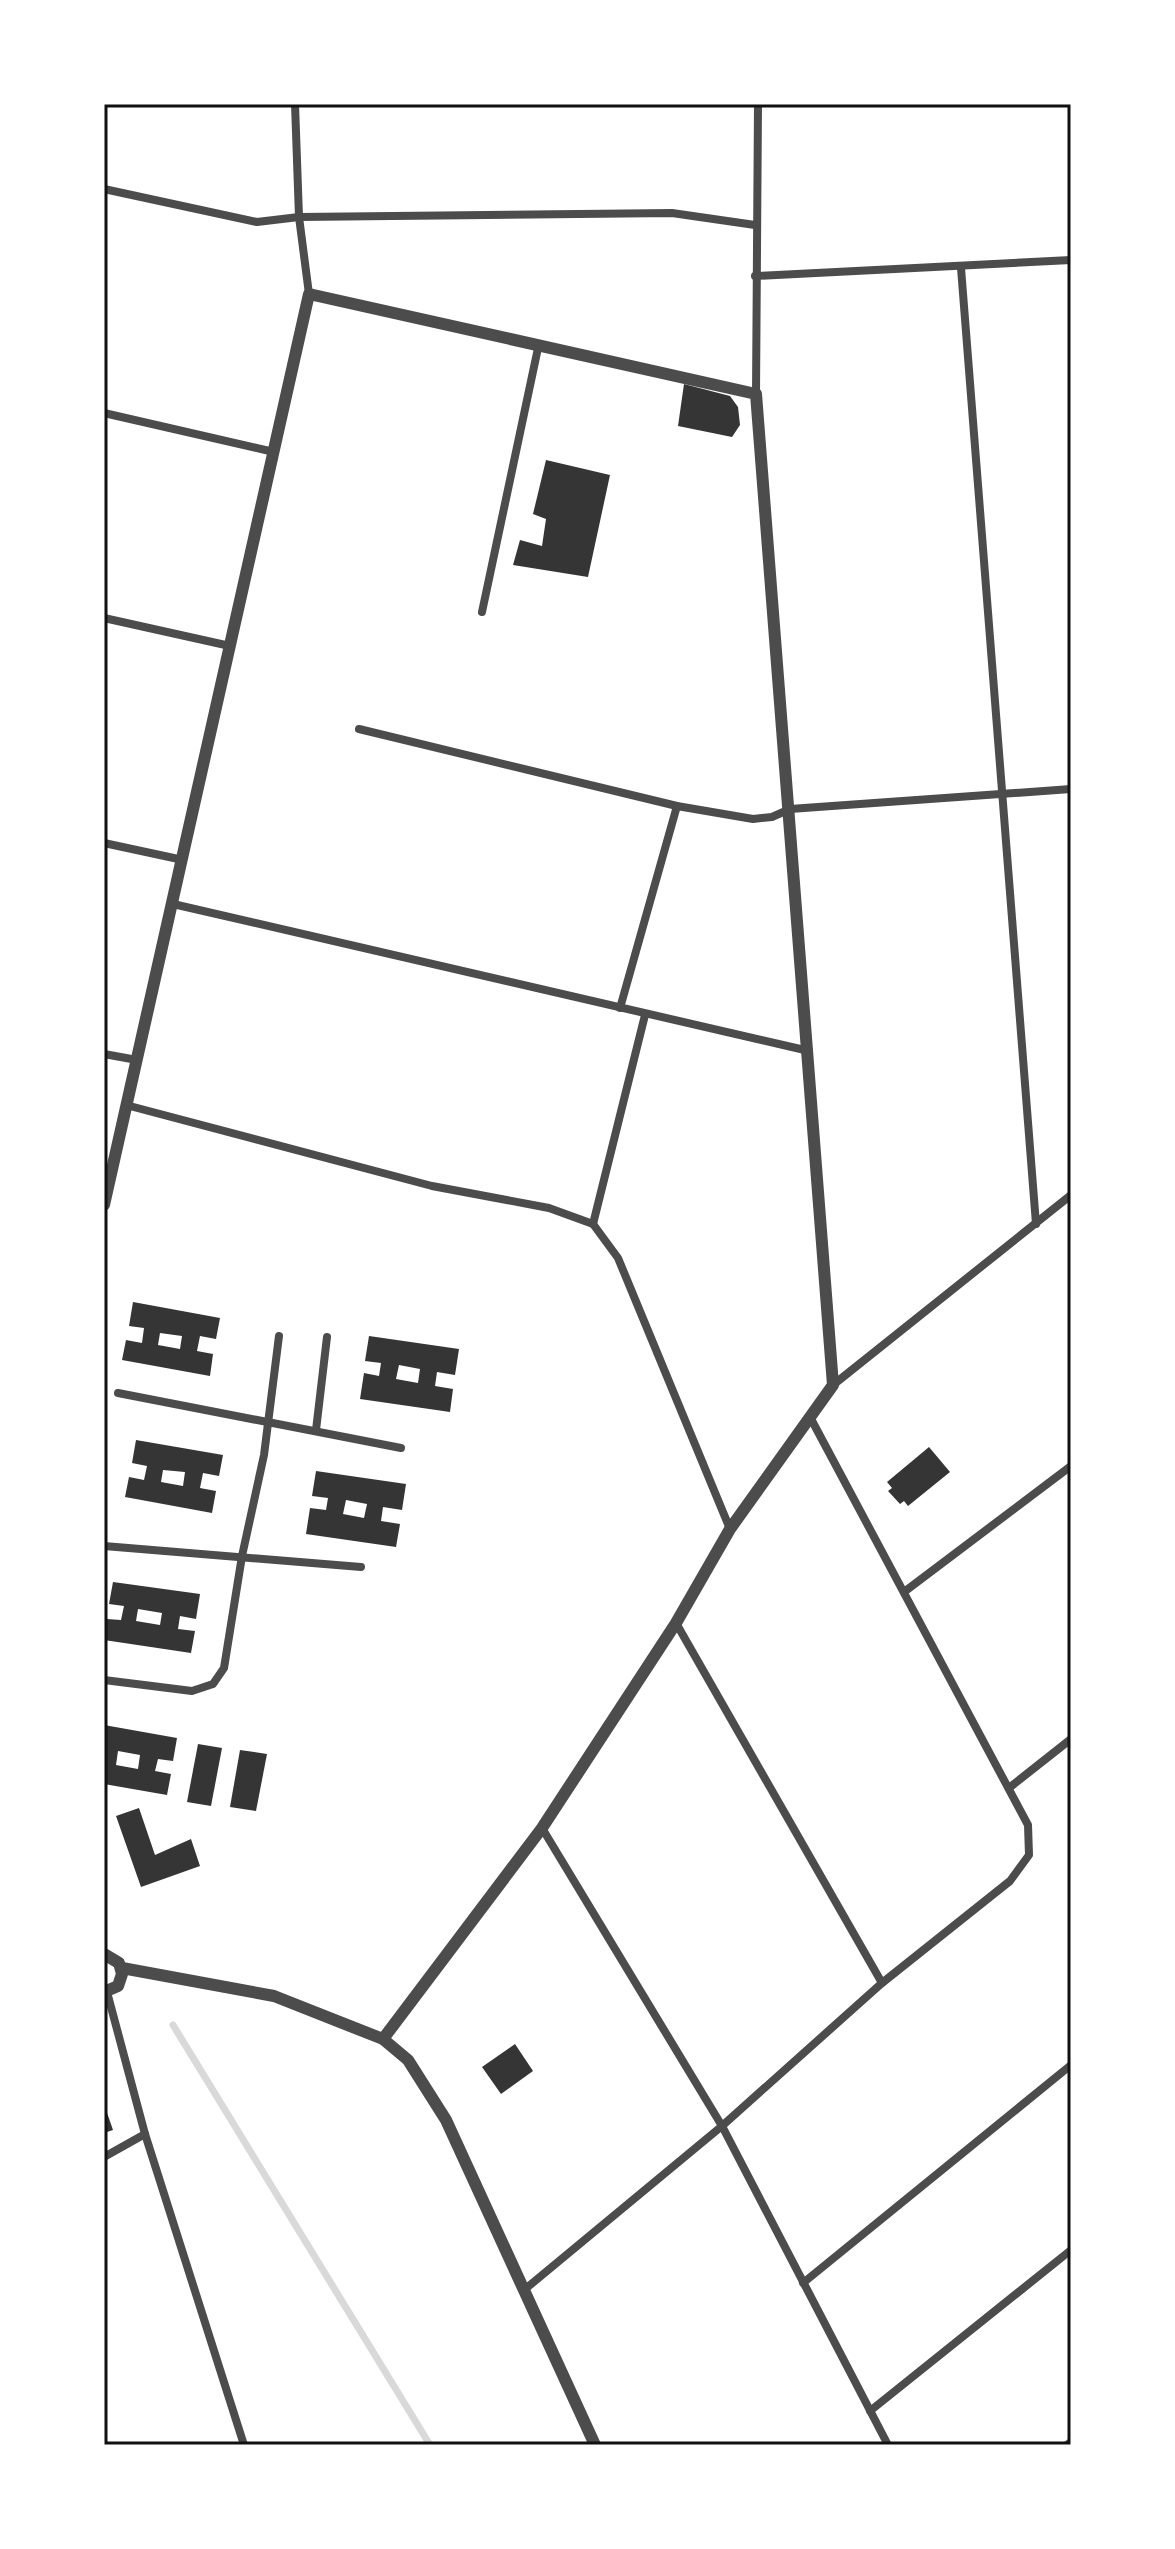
<svg xmlns="http://www.w3.org/2000/svg" width="1175" height="2549" viewBox="0 0 1175 2549" font-family="'PT Sans',sans-serif">
	<style>
		.lines { fill: none; stroke-linecap: round; stroke-linejoin: round }
		.stream { stroke: #d9d9d9; stroke-width: 7 }
		.building { fill: #353535; fill-rule: evenodd }
		.minor { stroke: #4c4c4c; stroke-width: 8 }
		.tertiary { stroke: #4c4c4c; stroke-width: 12 }
		.neatline { fill: none; stroke: #111; stroke-width: 3 }
	</style>
	<rect width="100%" height="100%" fill="#fff"/>
	<g class="lines">
		<path class="stream" d="M173 2025 430 2445"/>
	</g>
	<g class="building">
		<path d="M684 384 730 396 738 407 740 425 732 437 678 426Z"/>
		<path d="M546 460 610 475 588 577 513 565 520 540 542 546 546 519 533 514Z"/>
		<path d="M133 1302 220 1318 216 1339 200 1336 197 1351 213 1354 210 1376 122 1360 126 1340 142 1343 144 1328 129 1326ZM160 1333 182 1336 180 1349 158 1345Z"/>
		<path d="M369 1336 459 1349 455 1375 437 1372 435 1386 453 1389 450 1412 360 1399 364 1373 379 1376 381 1363 365 1361ZM399 1365 420 1369 418 1383 396 1379Z"/>
		<path d="M136 1440 223 1455 219 1476 203 1473 200 1488 216 1491 212 1513 125 1497 129 1477 144 1480 147 1466 132 1463ZM163 1470 185 1472 183 1486 161 1482Z"/>
		<path d="M929 1447 950 1472 908 1506 904 1501 900 1504 888 1491 892 1488 887 1482Z"/>
		<path d="M316 1471 406 1484 402 1510 383 1507 381 1521 400 1524 396 1547 306 1534 310 1508 326 1510 328 1498 312 1496ZM346 1500 367 1504 364 1518 343 1514Z"/>
		<path d="M113 1582 200 1594 196 1619 180 1616 178 1629 195 1631 191 1653 104 1640 107 1619 121 1620 124 1606 109 1604ZM138 1609 162 1613 160 1625 136 1621Z"/>
		<path d="M104 1725 177 1738 173 1761 158 1759 155 1771 171 1774 167 1795 104 1784ZM118 1751 140 1755 138 1769 116 1765Z"/>
		<path d="M198 1744 222 1748 211 1806 187 1802Z"/>
		<path d="M240 1750 267 1754 256 1811 230 1807Z"/>
		<path d="M139 1808 155 1855 191 1839 200 1866 141 1887 116 1816Z"/>
		<path d="M515 2044 533 2071 501 2094 482 2067Z"/>
		<path d="M104 2104 113 2130 104 2133Z"/>
	</g>
	<g class="lines">
		<g class="minor">
			<path d="M295 104 299 217 309 294"/>
			<path d="M104 189 257 222 299 217 672 213 755 225"/>
			<path d="M961 268 1036 1224"/>
			<path d="M755 276 1071 260"/>
			<path d="M756 394 758 104"/>
			<path d="M104 413 274 452"/>
			<path d="M482 612 538 348"/>
			<path d="M104 618 230 646"/>
			<path d="M359 729 677 806 753 819 772 817 790 809 1071 789"/>
			<path d="M104 843 183 860"/>
			<path d="M173 904 809 1051"/>
			<path d="M620 1008 677 806"/>
			<path d="M104 1054 137 1060"/>
			<path d="M126 1105 432 1186 549 1208 593 1224 618 1258 730 1529"/>
			<path d="M593 1224 645 1015"/>
			<path d="M833 1385 1071 1195"/>
			<path d="M118 1393 401 1448"/>
			<path d="M316 1430 327 1337"/>
			<path d="M104 1546 361 1567"/>
			<path d="M904 1592 1071 1466"/>
			<path d="M676 1623 882 1983"/>
			<path d="M104 1680 192 1691 213 1684 224 1668 242 1556 264 1455 279 1336"/>
			<path d="M1009 1788 1071 1739"/>
			<path d="M542 1828 722 2126 888 2445"/>
			<path d="M107 1992 145 2134 244 2445"/>
			<path d="M104 2157 145 2134"/>
			<path d="M803 2283 1071 2065"/>
			<path d="M524 2290 722 2126 882 1983 1010 1881 1029 1855 1028 1825 810 1417"/>
			<path d="M870 2411 1071 2250"/>
			<path d="M1067 2445 1071 2442"/>
		</g>
		<g class="tertiary">
			<path d="M104 1205 309 294 756 394 833 1385 730 1529 676 1623 542 1828 383 2039"/>
			<path d="M104 1954 119 1963 122 1974 118 1986 104 1992"/>
			<path d="M122 1968 274 1996 383 2039 408 2060 446 2120 595 2445"/>
		</g>
	</g>
	<rect width="1175" height="2549" fill="none" stroke="#ffffff" stroke-width="212"/>
	<rect x="106" y="106" width="963" height="2337" class="neatline"/>
</svg>
